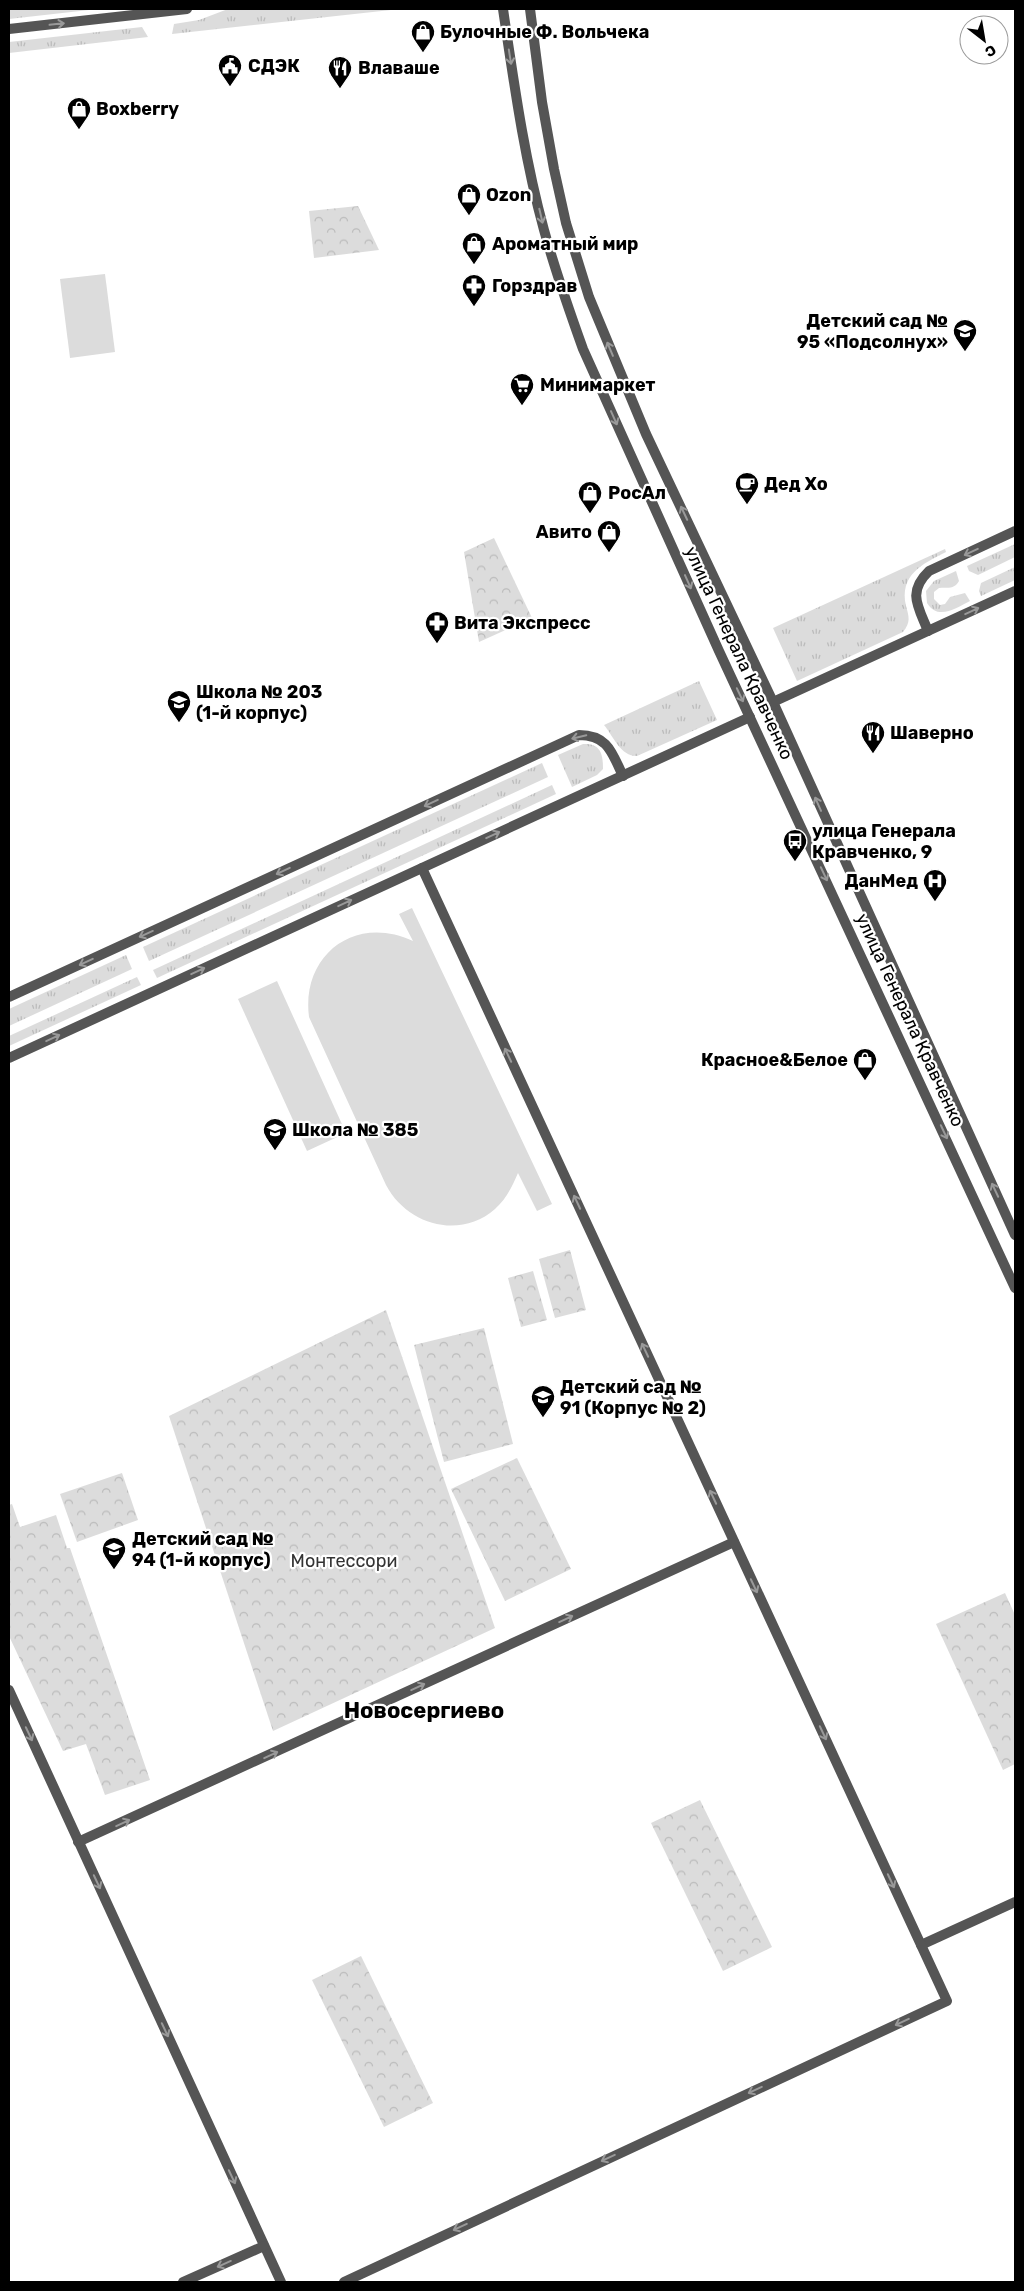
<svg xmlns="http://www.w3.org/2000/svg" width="1024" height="2291" viewBox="0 0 1024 2291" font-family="Rubik,sans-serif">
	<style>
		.grass { fill: url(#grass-tufts) }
		.park { fill: url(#park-crowns) }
		.garden { fill: #dcdcdc }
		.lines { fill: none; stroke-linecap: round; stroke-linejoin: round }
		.minor { stroke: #555; stroke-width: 10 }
		.oneway { stroke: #999 }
		.labels { text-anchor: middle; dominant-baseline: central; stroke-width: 4.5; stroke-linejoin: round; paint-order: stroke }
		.poi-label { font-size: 18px; font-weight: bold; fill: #000; stroke: #fff; text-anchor: start }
		.street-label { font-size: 18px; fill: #000; stroke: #fff }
		.park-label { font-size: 18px; fill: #333; stroke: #fff }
		.district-label { font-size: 22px; font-weight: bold; fill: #000; stroke: #fff }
	</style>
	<defs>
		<pattern id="grass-tufts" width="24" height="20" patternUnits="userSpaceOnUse" patternTransform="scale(1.25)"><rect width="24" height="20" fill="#dcdcdc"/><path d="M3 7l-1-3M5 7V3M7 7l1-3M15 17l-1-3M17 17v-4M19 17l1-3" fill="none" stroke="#bbb"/></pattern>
		<pattern id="park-crowns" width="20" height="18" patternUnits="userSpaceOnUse" patternTransform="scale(1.25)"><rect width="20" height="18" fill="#dcdcdc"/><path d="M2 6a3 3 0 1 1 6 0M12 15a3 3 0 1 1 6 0" fill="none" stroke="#bbb"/></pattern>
	</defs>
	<rect width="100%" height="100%" fill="#fff"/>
	<g class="grass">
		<path d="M9 9H98L9 19Z"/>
		<path d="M228 9H400L172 34 174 24 199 20Z"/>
		<path d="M142 27 148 37 9 53V42Z"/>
		<path d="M1015 544V557L978 575 969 571 967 566Z"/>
		<path d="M945 549 946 552C922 564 899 575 906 606 909 617 911 622 903 632L797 681 773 628Z"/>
		<path d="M1015 567V580L981 596 979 591 981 583Z"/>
		<path d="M956 571 959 581C954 590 947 587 939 588L934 592V599L940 605 945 604 950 597 965 593 970 601C956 608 938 621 927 603L926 591 934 581Z"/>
		<path d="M699 681 717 720 637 756C620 756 614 737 604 725Z"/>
		<path d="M583 744C600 743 603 753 603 769L597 775 572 787 558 755Z"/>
		<path d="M542 763 548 777 149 961 143 947Z"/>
		<path d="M552 785 556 794 157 978 153 970Z"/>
		<path d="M126 955 132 969 9 1026V1009Z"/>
		<path d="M137 977 141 985 9 1046V1036Z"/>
	</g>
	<g class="park">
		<path d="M358 206 379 250 314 258 309 211Z"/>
		<path d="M494 538 532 618 479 642 464 552Z"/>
		<path d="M570 1250 586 1310 555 1318 539 1259Z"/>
		<path d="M533 1271 547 1320 521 1327 508 1278Z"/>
		<path d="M386 1310 495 1628 273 1731 169 1416Z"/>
		<path d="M484 1328 513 1444 444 1462 414 1345Z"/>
		<path d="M517 1458 571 1569 505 1601 451 1489Z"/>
		<path d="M122 1473 138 1520 77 1542 60 1494Z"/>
		<path d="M12 1504 20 1527 56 1515 67 1548H70L150 1780 105 1795 86 1744 63 1751 9 1636V1505Z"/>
		<path d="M1005 1593 1015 1615V1764L1003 1770 936 1624Z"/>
		<path d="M700 1800 772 1947 723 1971 651 1823Z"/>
		<path d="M361 1956 433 2103 384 2127 312 1980Z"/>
	</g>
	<g class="garden">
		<path d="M105 274 115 352 70 358 60 279Z"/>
		<path d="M412 908 552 1204 537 1211 518 1173C512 1187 506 1199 495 1209 460 1240 407 1225 386 1185L309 1017C301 954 356 914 413 941L399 914Z"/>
		<path d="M277 981 346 1133 307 1151 238 999Z"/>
	</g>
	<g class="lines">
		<g class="minor">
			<path d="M503 9C514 83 524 157 544 230 555 270 569 310 583 349L719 651 1015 1288"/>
			<path d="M530 9 542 102 554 169 566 223 589 297 646 434 773 702 1015 1235"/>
			<path d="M9 29 187 9"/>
			<path d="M928 631C918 606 907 592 929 571L1015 531"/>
			<path d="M773 702 1015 591"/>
			<path d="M9 997 579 735C608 735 612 753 623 776"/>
			<path d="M9 1058 750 717"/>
			<path d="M9 1690 281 2282"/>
			<path d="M78 1842 734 1542"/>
			<path d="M921 1945 1015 1902"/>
			<path d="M183 2282 264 2246"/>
			<path d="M344 2282 947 2001 422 868"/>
		</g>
	</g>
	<defs><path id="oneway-shaft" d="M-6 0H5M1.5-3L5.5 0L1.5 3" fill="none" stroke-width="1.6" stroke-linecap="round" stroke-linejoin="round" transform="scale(1.25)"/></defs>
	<g class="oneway">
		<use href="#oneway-shaft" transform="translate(57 24) rotate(-6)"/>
		<use href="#oneway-shaft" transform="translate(510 57) rotate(81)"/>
		<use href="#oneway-shaft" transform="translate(541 216) rotate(77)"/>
		<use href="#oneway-shaft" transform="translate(610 349) rotate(-113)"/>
		<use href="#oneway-shaft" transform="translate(614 418) rotate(66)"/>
		<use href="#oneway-shaft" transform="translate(684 513) rotate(-115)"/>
		<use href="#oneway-shaft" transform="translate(971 552) rotate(155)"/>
		<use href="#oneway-shaft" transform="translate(688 582) rotate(66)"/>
		<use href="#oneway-shaft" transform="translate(972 611) rotate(-25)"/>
		<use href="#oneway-shaft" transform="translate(740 695) rotate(65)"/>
		<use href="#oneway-shaft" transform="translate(579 737) rotate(167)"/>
		<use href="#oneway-shaft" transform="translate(431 803) rotate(155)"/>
		<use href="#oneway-shaft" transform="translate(818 804) rotate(-114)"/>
		<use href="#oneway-shaft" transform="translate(493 835) rotate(-25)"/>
		<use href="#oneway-shaft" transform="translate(283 871) rotate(155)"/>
		<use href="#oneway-shaft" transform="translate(824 874) rotate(65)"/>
		<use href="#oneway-shaft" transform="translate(345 903) rotate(-25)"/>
		<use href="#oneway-shaft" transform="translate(146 934) rotate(156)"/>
		<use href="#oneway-shaft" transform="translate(86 962) rotate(155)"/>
		<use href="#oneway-shaft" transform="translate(198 971) rotate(-25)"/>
		<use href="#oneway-shaft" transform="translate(53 1038) rotate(-25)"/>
		<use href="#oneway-shaft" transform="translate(508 1055) rotate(-115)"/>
		<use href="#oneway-shaft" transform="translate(944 1132) rotate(65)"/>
		<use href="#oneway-shaft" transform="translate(995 1190) rotate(-115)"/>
		<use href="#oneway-shaft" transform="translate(577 1202) rotate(-115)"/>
		<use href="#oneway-shaft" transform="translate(645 1350) rotate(-115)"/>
		<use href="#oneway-shaft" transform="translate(713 1497) rotate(-115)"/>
		<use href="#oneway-shaft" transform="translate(754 1586) rotate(65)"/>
		<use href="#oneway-shaft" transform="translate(566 1619) rotate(-25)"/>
		<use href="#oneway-shaft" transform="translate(418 1687) rotate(-25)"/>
		<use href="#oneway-shaft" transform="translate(823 1733) rotate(65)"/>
		<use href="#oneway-shaft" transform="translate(29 1734) rotate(65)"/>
		<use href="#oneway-shaft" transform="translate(271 1755) rotate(-25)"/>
		<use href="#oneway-shaft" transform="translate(123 1823) rotate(-25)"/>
		<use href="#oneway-shaft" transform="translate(891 1881) rotate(65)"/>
		<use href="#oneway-shaft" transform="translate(97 1882) rotate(65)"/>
		<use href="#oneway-shaft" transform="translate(902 2022) rotate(155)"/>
		<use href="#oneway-shaft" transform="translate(165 2030) rotate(65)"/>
		<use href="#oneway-shaft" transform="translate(755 2090) rotate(155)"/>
		<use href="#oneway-shaft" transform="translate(608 2158) rotate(155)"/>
		<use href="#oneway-shaft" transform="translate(232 2177) rotate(65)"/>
		<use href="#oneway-shaft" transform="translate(460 2227) rotate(155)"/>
		<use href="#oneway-shaft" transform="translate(224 2264) rotate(156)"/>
	</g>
	<defs>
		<g id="shop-pin" transform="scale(1.25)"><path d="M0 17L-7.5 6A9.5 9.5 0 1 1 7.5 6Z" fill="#000" stroke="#fff"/><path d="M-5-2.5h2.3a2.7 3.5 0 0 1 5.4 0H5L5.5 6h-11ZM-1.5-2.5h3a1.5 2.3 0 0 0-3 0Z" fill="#fff"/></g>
		<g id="civic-pin" transform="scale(1.25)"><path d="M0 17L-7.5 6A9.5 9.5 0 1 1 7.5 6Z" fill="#000" stroke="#fff"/><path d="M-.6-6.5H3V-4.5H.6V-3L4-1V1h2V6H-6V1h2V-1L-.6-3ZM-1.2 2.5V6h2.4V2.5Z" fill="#fff"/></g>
		<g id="restaurant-pin" transform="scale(1.25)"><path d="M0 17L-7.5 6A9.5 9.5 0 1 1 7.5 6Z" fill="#000" stroke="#fff"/><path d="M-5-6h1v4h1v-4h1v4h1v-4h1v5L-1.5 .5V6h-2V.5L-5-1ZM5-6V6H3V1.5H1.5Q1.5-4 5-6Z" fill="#fff"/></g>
		<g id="pharmacy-pin" transform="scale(1.25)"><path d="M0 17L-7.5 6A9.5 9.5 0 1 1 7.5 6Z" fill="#000" stroke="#fff"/><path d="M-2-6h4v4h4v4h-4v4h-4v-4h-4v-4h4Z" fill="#fff"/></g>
		<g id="school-pin" transform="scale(1.25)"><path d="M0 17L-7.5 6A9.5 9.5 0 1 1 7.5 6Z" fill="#000" stroke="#fff"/><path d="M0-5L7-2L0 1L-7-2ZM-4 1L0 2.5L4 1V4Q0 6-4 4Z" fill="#fff"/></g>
		<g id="supermarket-pin" transform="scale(1.25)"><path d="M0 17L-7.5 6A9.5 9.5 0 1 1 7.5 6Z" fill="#000" stroke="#fff"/><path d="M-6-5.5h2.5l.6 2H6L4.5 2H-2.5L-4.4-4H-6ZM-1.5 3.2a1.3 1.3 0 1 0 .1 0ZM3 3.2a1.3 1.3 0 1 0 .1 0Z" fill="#fff"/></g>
		<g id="cafe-pin" transform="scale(1.25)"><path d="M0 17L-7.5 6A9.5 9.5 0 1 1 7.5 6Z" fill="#000" stroke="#fff"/><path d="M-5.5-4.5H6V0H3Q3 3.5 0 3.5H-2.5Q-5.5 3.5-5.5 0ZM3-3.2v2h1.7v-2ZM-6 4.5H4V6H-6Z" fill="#fff"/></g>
		<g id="bus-pin" transform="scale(1.25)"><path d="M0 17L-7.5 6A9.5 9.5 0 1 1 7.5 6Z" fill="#000" stroke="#fff"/><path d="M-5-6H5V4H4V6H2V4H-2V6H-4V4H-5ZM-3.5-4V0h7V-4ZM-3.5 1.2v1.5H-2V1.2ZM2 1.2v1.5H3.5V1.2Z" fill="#fff"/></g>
		<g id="hospital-pin" transform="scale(1.25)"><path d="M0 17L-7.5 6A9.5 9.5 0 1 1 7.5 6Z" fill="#000" stroke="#fff"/><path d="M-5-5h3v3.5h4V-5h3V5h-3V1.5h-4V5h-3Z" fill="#fff"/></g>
	</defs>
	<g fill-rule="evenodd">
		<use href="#shop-pin" x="423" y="32"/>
		<use href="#civic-pin" x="230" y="66"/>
		<use href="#restaurant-pin" x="340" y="68"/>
		<use href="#shop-pin" x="79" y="109"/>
		<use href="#shop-pin" x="469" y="195"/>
		<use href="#shop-pin" x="474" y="244"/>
		<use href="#pharmacy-pin" x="474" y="286"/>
		<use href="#school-pin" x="965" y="331"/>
		<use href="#supermarket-pin" x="522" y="385"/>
		<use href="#cafe-pin" x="747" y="484"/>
		<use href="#shop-pin" x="590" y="493"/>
		<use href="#shop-pin" x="609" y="532"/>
		<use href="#pharmacy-pin" x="437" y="623"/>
		<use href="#school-pin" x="179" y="702"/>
		<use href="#restaurant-pin" x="873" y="733"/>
		<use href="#bus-pin" x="795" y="841"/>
		<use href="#hospital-pin" x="935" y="881"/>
		<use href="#shop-pin" x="865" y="1060"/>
		<use href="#school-pin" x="275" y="1130"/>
		<use href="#school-pin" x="543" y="1397"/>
		<use href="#school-pin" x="114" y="1549"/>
	</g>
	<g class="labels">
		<g class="poi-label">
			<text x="440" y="32">Булочные Ф. Вольчека</text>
			<text x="248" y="66">СДЭК</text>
			<text x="358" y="68">Влаваше</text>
			<text x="96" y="109">Boxberry</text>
			<text x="486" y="195">Ozon</text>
			<text x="492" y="244">Ароматный мир</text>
			<text x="492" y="286">Горздрав</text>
			<text x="948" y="321" text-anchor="end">Детский сад №<tspan x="948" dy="21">95 «Подсолнух»</tspan></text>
			<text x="540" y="385">Минимаркет</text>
			<text x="764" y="484">Дед Хо</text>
			<text x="608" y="493">РосАл</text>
			<text x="592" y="532" text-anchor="end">Авито</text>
			<text x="454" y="623">Вита Экспресс</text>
			<text x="196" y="692">Школа № 203<tspan x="196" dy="21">(1-й корпус)</tspan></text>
			<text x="890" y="733">Шаверно</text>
			<text x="812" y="831">улица Генерала<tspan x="812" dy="21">Кравченко, 9</tspan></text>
			<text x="918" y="881" text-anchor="end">ДанМед</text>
			<text x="848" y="1060" text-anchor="end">Красное&amp;Белое</text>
			<text x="292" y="1130">Школа № 385</text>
			<text x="560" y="1387">Детский сад №<tspan x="560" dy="21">91 (Корпус № 2)</tspan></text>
			<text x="132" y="1539">Детский сад №<tspan x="132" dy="21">94 (1-й корпус)</tspan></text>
		</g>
		<g class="street-label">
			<text transform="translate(739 653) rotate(65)">улица Генерала Кравченко</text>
			<text transform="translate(910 1020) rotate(65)">улица Генерала Кравченко</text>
		</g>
		<g class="park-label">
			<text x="344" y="1561">Монтессори</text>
		</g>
		<g class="district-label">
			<text x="424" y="1710">Новосергиево</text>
		</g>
	</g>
	<rect width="1024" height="2291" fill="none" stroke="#000000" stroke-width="20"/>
	<g transform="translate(984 40) rotate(149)"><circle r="24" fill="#ffffff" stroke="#999999"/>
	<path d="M0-4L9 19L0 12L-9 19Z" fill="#000000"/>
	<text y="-8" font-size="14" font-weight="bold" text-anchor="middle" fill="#000000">С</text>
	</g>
</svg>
